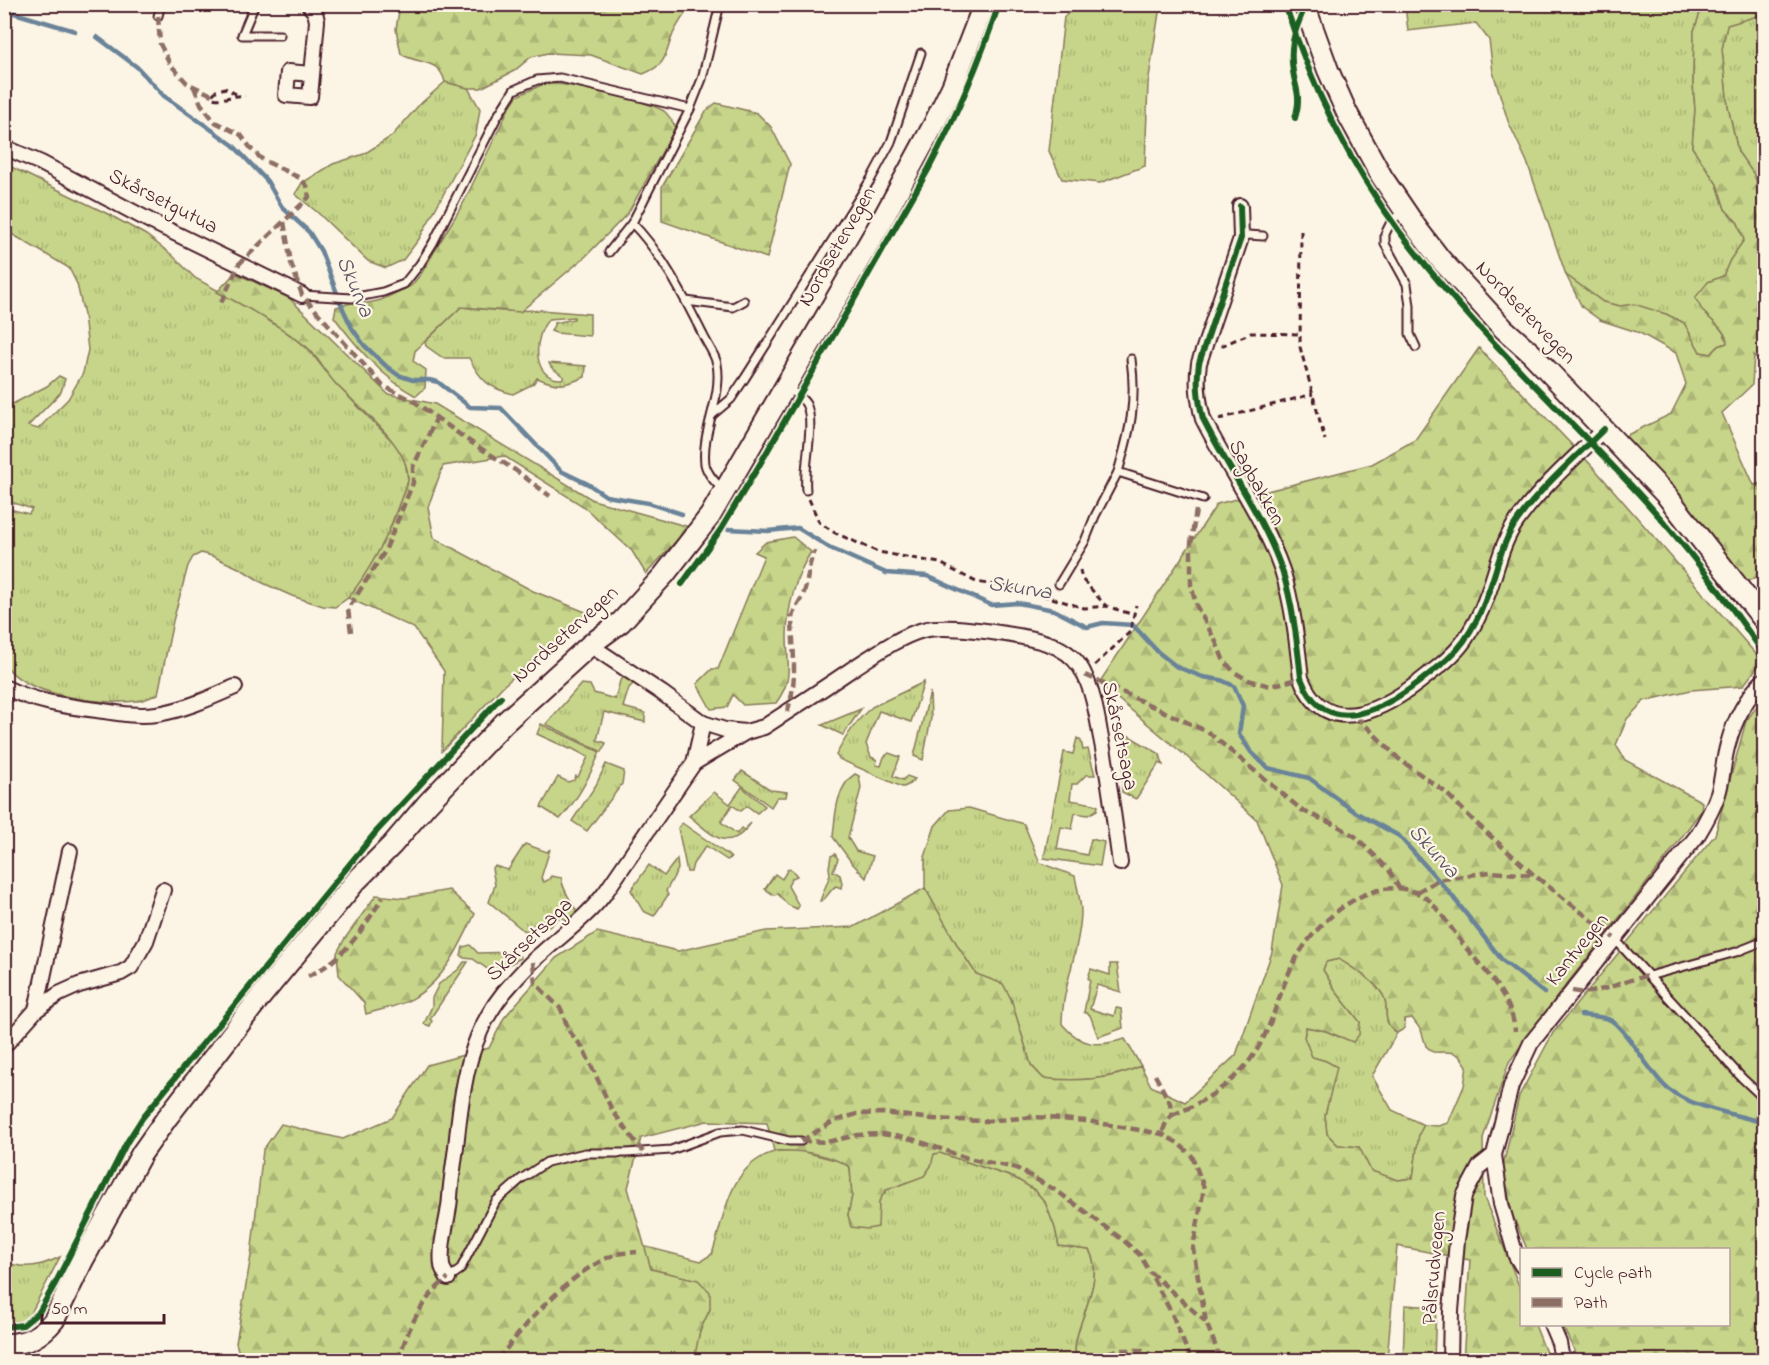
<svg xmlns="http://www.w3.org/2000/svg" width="1769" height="1365" viewBox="0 0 1769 1365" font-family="'Indie Flower',sans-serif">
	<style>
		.grass { fill: url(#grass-tufts); stroke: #887a5a; stroke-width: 1.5 }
		.forest { fill: url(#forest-firs); stroke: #887a5a; stroke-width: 1.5; fill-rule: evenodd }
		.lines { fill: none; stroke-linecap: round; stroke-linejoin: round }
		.stream { stroke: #6b8399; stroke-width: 4.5 }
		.service-casing { stroke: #4a1f2b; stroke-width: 11 }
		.minor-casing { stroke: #4a1f2b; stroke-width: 18 }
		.secondary-casing { stroke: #4a1f2b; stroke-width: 24 }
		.path { stroke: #4a1f2b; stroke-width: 3; stroke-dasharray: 6 4.5; stroke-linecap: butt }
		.service { stroke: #fcf5e5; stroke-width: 7 }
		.minor { stroke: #fcf5e5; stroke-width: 14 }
		.secondary { stroke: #fcf5e5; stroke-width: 20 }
		.quiet { stroke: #8d6e63; stroke-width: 4.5; stroke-dasharray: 9 4.5; stroke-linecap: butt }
		.cycleway-casing { stroke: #fcf5e5; stroke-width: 10 }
		.cycleway { stroke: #1b5e20; stroke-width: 6 }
		.labels { text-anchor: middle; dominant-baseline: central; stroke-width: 4.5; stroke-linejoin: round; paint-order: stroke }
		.street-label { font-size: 21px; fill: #4a1f2b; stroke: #fcf5e5 }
		.water-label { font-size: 22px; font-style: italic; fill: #5a5162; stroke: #fcf5e5 }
	</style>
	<defs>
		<pattern id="grass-tufts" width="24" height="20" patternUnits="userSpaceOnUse" patternTransform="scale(1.5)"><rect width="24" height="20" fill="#c6d589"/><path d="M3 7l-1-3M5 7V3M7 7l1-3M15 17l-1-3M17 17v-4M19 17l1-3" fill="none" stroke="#acb676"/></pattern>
		<pattern id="forest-firs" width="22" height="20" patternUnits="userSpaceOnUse" patternTransform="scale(1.5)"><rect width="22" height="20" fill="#c6d589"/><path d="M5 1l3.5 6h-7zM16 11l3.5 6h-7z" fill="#acb676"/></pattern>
	</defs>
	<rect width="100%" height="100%" fill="#fcf5e5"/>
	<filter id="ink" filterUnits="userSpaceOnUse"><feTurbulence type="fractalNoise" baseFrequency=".0167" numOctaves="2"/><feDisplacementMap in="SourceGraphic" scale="12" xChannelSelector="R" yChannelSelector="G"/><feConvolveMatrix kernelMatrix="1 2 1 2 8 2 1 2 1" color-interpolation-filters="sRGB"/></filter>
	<g filter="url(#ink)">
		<g class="grass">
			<path d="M1157 4 1160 6 1148 84 1145 166 1100 183 1062 179 1049 151 1064 17 1076 7 1095 4Z"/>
			<path d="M1405 5H1716L1701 10 1694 31 1693 83 1695 110 1692 147 1717 184 1725 209 1738 223 1744 240 1730 260 1723 276 1708 282 1704 312C1713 321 1725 330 1727 343L1719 346 1711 354 1700 352 1684 323 1666 314 1634 305 1620 306 1603 302 1566 275 1527 162 1508 121 1493 72 1489 40 1476 23 1408 31Z"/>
			<path d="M1764 14V198L1753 173 1738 152 1728 107 1722 49 1727 25Z"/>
			<path d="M445 82 468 88 480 109 476 134 419 239 403 260 386 268 368 261 317 212 295 194 302 183 333 164 364 154 392 136 418 106Z"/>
			<path d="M5 164 110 215 146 235 172 255 195 278 251 309 281 328 309 350 335 383 396 445 405 461 408 480 385 541 361 582 348 598 335 607 323 606 292 596 263 583 241 569 212 556 201 553 193 557 188 566 173 621 158 694C151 697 143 701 136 701 101 705 24 696 5 664V508L29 514 32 509 5 500V408L47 386 59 376 65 379 61 392 28 426 38 429 68 399 83 373 88 350 84 315 77 284 69 268 5 230Z"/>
			<path d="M461 307 502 311 540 310 590 314V336L556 333 551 331 555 323 574 319V317L549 319C533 336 531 380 562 379L564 377 551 367 549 363 586 366 585 377C563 386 559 387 537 378L533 384 513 394C489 388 481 381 469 358H443L426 346 425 342Z"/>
			<path d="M624 677 634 683 629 688 623 707 645 713V722L604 712 597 740 606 743 602 752 546 724 581 684 590 685 594 693 615 699 620 681Z"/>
			<path d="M924 682 911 722 879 711 866 744 871 757 877 760 876 765 881 766 884 757 889 753 900 757 893 776 903 780 907 776 915 779C910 783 908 787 902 787L839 759 836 755C846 737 856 720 872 707Z"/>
			<path d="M930 692 931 718 923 760 914 756Z"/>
			<path d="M861 709 843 735 822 725Z"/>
			<path d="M541 724 600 752C590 776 578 800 560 819L541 807 558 777 568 782 574 780 576 776 578 777 588 757 571 748 570 749 537 734Z"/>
			<path d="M1124 733 1160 754 1163 765 1159 763 1136 799 1122 792Z"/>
			<path d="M1077 738 1081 741 1083 750 1088 749 1095 775H1086L1077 784H1072L1070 800 1094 804 1098 806 1097 810 1088 815 1075 813 1072 829 1061 827 1057 849 1087 855 1091 839 1104 842 1100 866 1044 858 1064 752 1073 754Z"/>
			<path d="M606 764 624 771 622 784 587 831 572 821 596 785Z"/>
			<path d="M742 771 771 790 787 792 786 797H777L771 807 735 780Z"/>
			<path d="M855 774 859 776 861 788 848 838 856 851 873 856 866 878 852 863 833 837C835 817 836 786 855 774Z"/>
			<path d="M742 787 765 806 757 813 747 806 741 811 732 805 721 822 737 834 741 828 744 830 751 823C728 855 712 834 689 816L714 792 730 804Z"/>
			<path d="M969 808 1024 824 1040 863 1075 876C1077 888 1081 901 1081 913 1080 951 1062 986 1062 1024 1082 1047 1097 1047 1125 1039L1141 1066C1112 1080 1074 1082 1043 1078L1031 1065 1011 999 1003 984 976 974 959 948 925 888V857L935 826 949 810Z"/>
			<path d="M682 823 728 855 731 858 727 860 706 846 693 864 691 872H687L678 828Z"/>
			<path d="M525 844 547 852 550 849 541 878 544 882 548 880 551 876 562 878C560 886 574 905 578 914L571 921H567L561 916 549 927 533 926 527 931 523 930 489 902 495 885 492 868 495 866 508 870Z"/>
			<path d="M835 854 838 859 833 871 840 875 842 883 841 888 836 886C829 890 826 901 820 901L830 875 829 867 831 856Z"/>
			<path d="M677 859 678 869 666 891 668 895 654 916 643 911 631 890 649 865 664 876Z"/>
			<path d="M788 869 792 870 797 876 792 878 788 886 799 906 797 909 788 905 778 894 774 895 765 889 775 874 782 879Z"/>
			<path d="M470 945 478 953 516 952 521 958 508 965 494 967 489 970 473 959 464 958 461 955 463 947Z"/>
			<path d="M1339 959C1354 969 1373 979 1383 995 1391 1009 1379 1020 1397 1033L1372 1076 1392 1110 1424 1125 1419 1135 1413 1178 1398 1180 1371 1171 1359 1147 1338 1145 1327 1134 1325 1115 1336 1067 1326 1061 1312 1057 1304 1038 1306 1027 1326 1031 1339 1037 1360 1022 1337 993 1323 970 1326 962Z"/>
			<path d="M464 962H468L430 1019 432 1021 430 1026 424 1024 432 1006V998L439 984 459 969Z"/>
			<path d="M1110 964H1117L1121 992 1097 985 1090 1009 1114 1016 1116 1008 1121 1009 1123 1028 1098 1037 1090 1015 1084 1012 1090 980 1088 978 1091 969 1110 975Z"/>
			<path d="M797 1150 839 1161 850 1167 852 1196 848 1215 877 1227 879 1201 886 1190 924 1176 931 1166 933 1154 940 1153 1015 1178 1035 1190 1045 1202 1055 1228 1059 1246 1089 1250C1109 1282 1066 1334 1077 1360H694C695 1341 702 1326 710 1309L673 1275 651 1269 643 1246 701 1261 712 1254C725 1216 728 1166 774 1152 780 1150 790 1151 797 1150Z"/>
			<path d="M60 1257 31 1313 21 1321 5 1322V1261C23 1271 42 1266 60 1257Z"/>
			<path d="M1405 1305 1436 1307 1434 1360H1403Z"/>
		</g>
		<g class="forest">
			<path d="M400 5V4L691 5C685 14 678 23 673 34 664 56 668 64 643 74L591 55 548 53 531 57 514 71 481 88H468L445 82C439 58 419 65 401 54L396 29Z"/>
			<path d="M1716 5H1764V14L1727 25 1722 49 1728 107 1738 152 1753 173 1764 198V367L1754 355 1752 385 1722 413 1754 485 1764 482V575L1747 581 1708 530 1625 436 1671 414 1686 384 1676 353 1640 333 1600 320 1582 307 1566 275 1603 302 1620 306 1634 304 1666 314 1684 323 1700 352 1711 354 1719 346 1727 343C1726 328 1711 322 1703 311 1700 307 1698 302 1695 298L1708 282 1723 276 1730 260 1744 240 1738 223 1725 209 1717 184 1692 147 1695 110 1693 83 1694 31 1701 10Z"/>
			<path d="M546 83C569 84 645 100 664 111 669 115 672 121 675 126L672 134 628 213 586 256 520 312 461 307 415 351 413 361 426 370 425 388 416 396C382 378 357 347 334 317L336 307 351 303H368L381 300 411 286 421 274 464 202 509 108 517 96Z"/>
			<path d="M716 103 757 113 771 127 790 164 767 258 662 221V187L706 111Z"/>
			<path d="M235 273 289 298 388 394 435 404 593 500 689 527 646 574 632 551 583 506 504 456 443 466 428 507 434 538 533 591 588 613 503 686 442 751 444 671 414 628 348 598C371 569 388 536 401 502 403 495 408 487 408 480 410 445 357 407 335 383 325 372 318 357 307 347 279 325 249 308 217 292Z"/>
			<path d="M1479 348 1593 467 1762 661 1743 686 1691 690 1644 701 1627 719 1616 745 1625 760 1702 802 1701 811 1664 861 1566 985 1509 1062 1483 1138 1484 1197 1521 1291 1522 1324 1535 1325 1549 1360H1463L1470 1260 1397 1246 1387 1360H1077C1066 1335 1109 1282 1089 1250L1059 1246 1055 1228 1045 1202 1035 1190 1015 1178 940 1153 934 1154 931 1166 924 1176 886 1190 879 1201 878 1227 867 1229 851 1227 848 1215 852 1196 850 1167C828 1154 799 1150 774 1151L767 1123 707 1121 641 1138 628 1188 651 1269 698 1280 710 1292V1309L700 1330 694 1360H241L236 1343 251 1256 263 1150 281 1124 343 1139 392 1118 427 1065 489 1048 504 1018 556 958 597 932 678 951 766 931 854 927 925 888 959 948 976 974 1003 984 1011 999 1031 1065 1043 1078C1074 1082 1112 1080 1141 1066L1151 1086 1185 1102 1236 1055 1272 952 1283 885 1257 820 1187 757 1099 683 1217 504 1372 464 1415 440ZM1339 959C1354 969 1373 979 1383 995 1391 1009 1379 1020 1397 1033L1405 1028 1404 1019 1412 1018 1421 1030 1426 1046 1433 1052C1452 1053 1456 1048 1467 1066L1464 1086 1448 1123 1438 1126 1424 1125 1419 1134 1413 1178 1398 1180 1371 1171 1359 1147 1338 1145 1327 1134 1325 1115 1337 1067 1326 1061 1312 1057 1304 1037 1306 1027 1326 1031 1353 1042 1359 1035 1360 1022 1337 993 1323 970 1326 962Z"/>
			<path d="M793 537 811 552C796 574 787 609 787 636 787 664 794 679 776 703L743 705 733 695 727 707 711 709 697 684 712 669H718L764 556 755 552 766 542Z"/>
			<path d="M1764 697V1360H1576L1574 1350 1562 1325 1728 1324V1250L1527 1249 1512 1214 1503 1166 1519 1096 1553 1033 1715 835 1746 721Z"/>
			<path d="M449 890 475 914C460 945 446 978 415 997 402 1006 382 1009 366 1014L364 1003 339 975 337 953 344 940 376 895 404 898Z"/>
		</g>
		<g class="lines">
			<g class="stream">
				<path d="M4 10 75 31"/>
				<path d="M97 37 137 67 164 96 233 145 267 181 282 207 309 232 321 251 343 309 352 328 364 345 386 366 398 375 413 380H429L438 382 470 407 501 408 561 471 588 484 606 496 648 503 682 514"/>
				<path d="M728 529 768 531 798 528 830 548 886 573 927 576 991 605 1018 603 1054 610 1087 627 1103 623 1133 625 1158 652 1177 667 1203 677 1221 680 1234 686 1243 706 1239 734 1251 752 1268 768 1309 778 1355 812 1399 836 1449 892 1502 960 1544 993"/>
				<path d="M1581 1015C1589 1016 1600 1016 1608 1019 1625 1025 1650 1075 1668 1089 1695 1109 1733 1113 1764 1123"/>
			</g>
			<g class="service-casing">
				<g id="service">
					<path d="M255 4 242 35H280"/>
					<path d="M720 4 702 79 690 109 632 223C663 255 683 295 703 335 707 344 715 354 717 364 723 398 701 430 705 464 707 474 716 483 723 490"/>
					<path d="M158 16 161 4"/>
					<path d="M1403 212 1392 220 1385 234V244L1407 284 1410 306V334L1416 347"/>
					<path d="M1241 238 1248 235 1263 236"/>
					<path d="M609 252 632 223"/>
					<path d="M302 295 352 298 383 292 404 284 420 264 433 243 497 117 514 90 537 80 560 78 690 109"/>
					<path d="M686 301 733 307 744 301"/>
					<path d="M788 388C794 393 802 397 806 404 816 423 803 466 806 490"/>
					<path d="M712 415 731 399 745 378 871 179 891 142 921 53"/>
					<path d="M1118 472C1130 431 1137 403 1131 359"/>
					<path d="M1059 584 1085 541 1095 516 1118 472 1203 499"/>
					<path d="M1614 938 1742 1078 1758 1093 1764 1096"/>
					<path d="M1649 976 1736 952 1764 941"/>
					<path d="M448 1278 460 1270 496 1201 521 1179 547 1162 585 1153H626L671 1150 720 1132 743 1130 789 1141H801"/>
				</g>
			</g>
			<g class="minor-casing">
				<g id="minor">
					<path d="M308 4 315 12 317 21 310 97 286 95 288 72 312 74"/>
					<path d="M4 147 41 163 154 223 302 295"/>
					<path d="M1240 206 1241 238 1199 363C1196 383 1198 399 1203 419 1228 469 1263 516 1282 570 1293 604 1297 642 1301 678 1327 745 1390 706 1428 675 1441 665 1454 655 1464 641 1472 629 1480 615 1485 601 1496 575 1500 545 1517 521 1541 487 1575 458 1604 429"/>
					<path d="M590 645 662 693 703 723 725 730 746 732 764 727C793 708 823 689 852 669 874 655 898 637 923 630 946 624 994 632 1018 636 1046 641 1073 648 1085 676 1093 693 1097 714 1100 733 1109 776 1114 820 1120 863"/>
					<path d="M4 687C35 702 64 706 97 710 117 713 137 717 157 714 184 710 210 698 235 687"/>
					<path d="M694 763 746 732"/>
					<path d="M36 1010 70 851"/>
					<path d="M4 1046 36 1010 59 994 79 985 121 973 131 967 146 941 163 890"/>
					<path d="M1522 1266 1516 1256 1501 1204 1494 1155 1511 1086 1531 1043 1697 836C1705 823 1713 809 1718 794 1723 778 1723 760 1728 744 1734 721 1747 696 1764 680"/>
					<path d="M448 1278C446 1274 442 1269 442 1265 439 1243 449 1219 450 1197 451 1180 454 1164 456 1147 462 1086 469 1028 513 982 522 972 532 961 542 953 564 933 587 917 605 893L694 763 703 723"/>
					<path d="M1551 1324 1559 1343 1562 1360"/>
					<path d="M1450 1360 1451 1311 1457 1240 1464 1196 1480 1166 1494 1155"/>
				</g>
			</g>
			<g class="secondary-casing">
				<g id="secondary">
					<path d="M1304 4 1328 70 1347 113 1382 177 1418 230 1441 260 1504 329 1531 353 1667 496 1764 620"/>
					<path d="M4 1344C25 1345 42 1335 54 1320L83 1260 142 1153 166 1119 254 1005 356 881 392 845 427 804 504 723 590 645 621 622 664 575 710 516 881 222 933 126 952 87 984 4"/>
				</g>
			</g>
			<g class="path">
				<path d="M236 94 225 88 216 91 212 95 213 98C224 101 233 94 245 96"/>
				<path d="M1301 231 1300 347 1325 440"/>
				<path d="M1221 346 1251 333 1301 334"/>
				<path d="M1219 419 1313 394"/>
				<path d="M809 499 819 522 835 533 878 552 940 563 976 582 1026 590 1084 608 1106 606 1134 615"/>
				<path d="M1080 570 1082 579 1106 606"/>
				<path d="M1095 665 1130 632 1136 605"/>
			</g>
			<use href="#service" class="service"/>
			<use href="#minor" class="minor"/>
			<use href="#secondary" class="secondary"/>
			<g class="quiet">
				<path d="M158 16 160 44 170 64 187 83 212 95"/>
				<path d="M194 87 201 104 215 122 241 135 252 150 263 160 300 178 307 186 309 197 302 204 239 264 221 303"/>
				<path d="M4 160 10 150"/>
				<path d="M284 222 291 263 302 295 383 386 412 400 469 441 515 470 550 496"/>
				<path d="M1196 510 1191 543V585L1197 607 1216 642 1223 659 1234 672 1248 680 1270 686 1301 678"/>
				<path d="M351 632 348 609 385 551 413 483V467L437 417"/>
				<path d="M1085 675 1208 732 1303 811 1338 826 1356 837 1389 870 1399 888"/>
				<path d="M787 712C798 682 793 652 792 620 792 610 799 604 803 595 809 581 807 565 815 551"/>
				<path d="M1356 716 1399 759 1445 792 1476 823 1534 875 1614 938"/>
				<path d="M1417 892 1438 880 1490 872 1534 875"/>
				<path d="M533 962 535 983 561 1009 569 1031 583 1048 612 1110 643 1152"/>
				<path d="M308 976C344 960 363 929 383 897"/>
				<path d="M1572 991C1599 997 1622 979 1649 976"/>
				<path d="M1155 1075 1170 1103 1172 1115 1165 1125 1162 1134"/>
				<path d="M1172 1115C1201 1104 1231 1085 1250 1060 1275 1027 1279 984 1300 952 1326 912 1383 866 1429 900 1443 915 1454 932 1466 948 1487 973 1512 998 1515 1031"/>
				<path d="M801 1141 834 1121 857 1114 883 1113 932 1119 985 1121 1035 1117 1087 1121 1162 1134 1178 1143 1192 1156 1204 1188 1193 1249 1206 1322 1221 1360"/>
				<path d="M801 1141 827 1142 858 1135 882 1134 912 1139 967 1158 1016 1168 1057 1191 1123 1240 1140 1255 1150 1272 1206 1322"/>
				<path d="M1153 1278 1172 1314 1191 1360"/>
				<path d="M398 1360C409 1328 420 1300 448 1278"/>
				<path d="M498 1360C525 1323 570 1272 614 1255 620 1252 629 1253 637 1252"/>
				<path d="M1082 1360 1117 1350H1143L1160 1360"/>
			</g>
			<g class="cycleway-casing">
				<g id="cycleway">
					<path d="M1285 4C1311 85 1349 163 1399 231 1469 326 1558 406 1638 493 1684 543 1726 598 1764 654"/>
					<path d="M1295 118C1303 92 1293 86 1292 62 1290 42 1297 25 1305 7"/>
					<path d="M1240 206 1241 238 1199 363C1196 383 1198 399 1203 419 1228 469 1263 516 1282 570 1293 604 1297 642 1301 678 1327 745 1390 706 1428 675 1441 665 1454 655 1464 641 1472 629 1480 615 1485 601 1496 575 1500 545 1517 521 1541 487 1575 458 1604 429"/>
					<path d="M682 584 721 529 760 464 928 170C956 117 980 61 999 4"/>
					<path d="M4 1327 23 1325 39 1312 56 1282 127 1142 143 1117 376 832 501 697"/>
				</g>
			</g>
			<use href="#cycleway" class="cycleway"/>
		</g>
	</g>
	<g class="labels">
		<g class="street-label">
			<text transform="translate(163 202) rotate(27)">Skårsetgutua</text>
			<text transform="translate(838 247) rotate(-60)">Nordsetervegen</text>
			<text transform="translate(1525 313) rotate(46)">Nordsetervegen</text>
			<text transform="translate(1256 483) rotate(61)">Sagbakken</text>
			<text transform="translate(566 635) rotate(-42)">Nordsetervegen</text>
			<text transform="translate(1119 736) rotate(78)">Skårsetsaga</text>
			<text transform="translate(530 940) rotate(-44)">Skårsetsaga</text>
			<text transform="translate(1578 950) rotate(-51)">Kantvegen</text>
			<text transform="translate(1435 1268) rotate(-85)">Pålsrudvegen</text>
		</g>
		<g class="water-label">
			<text transform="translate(354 287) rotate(67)">Skurva</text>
			<text transform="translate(1020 589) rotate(9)">Skurva</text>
			<text transform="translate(1433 852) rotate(48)">Skurva</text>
		</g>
	</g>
	<rect width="1769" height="1365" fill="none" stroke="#fcf5e5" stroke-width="24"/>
	<rect x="12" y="12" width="1745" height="1341" fill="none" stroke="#4a1f2b" stroke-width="2" filter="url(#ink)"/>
	<rect x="1520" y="1248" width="210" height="78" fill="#fcf5e5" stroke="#b59f9b" stroke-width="1.5"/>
	<rect x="1532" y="1268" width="30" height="9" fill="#1b5e20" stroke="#b59f9b" stroke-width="1.5"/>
	<text x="1574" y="1278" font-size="18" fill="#4a1f2b">Cycle path</text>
	<rect x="1532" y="1298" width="30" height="9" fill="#8d6e63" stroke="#b59f9b" stroke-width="1.5"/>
	<text x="1574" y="1308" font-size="18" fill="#4a1f2b">Path</text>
	<path d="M42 1314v9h122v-9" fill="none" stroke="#4a1f2b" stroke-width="3"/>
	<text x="51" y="1314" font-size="18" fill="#4a1f2b" stroke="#fcf5e5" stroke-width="4.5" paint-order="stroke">50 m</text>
</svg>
